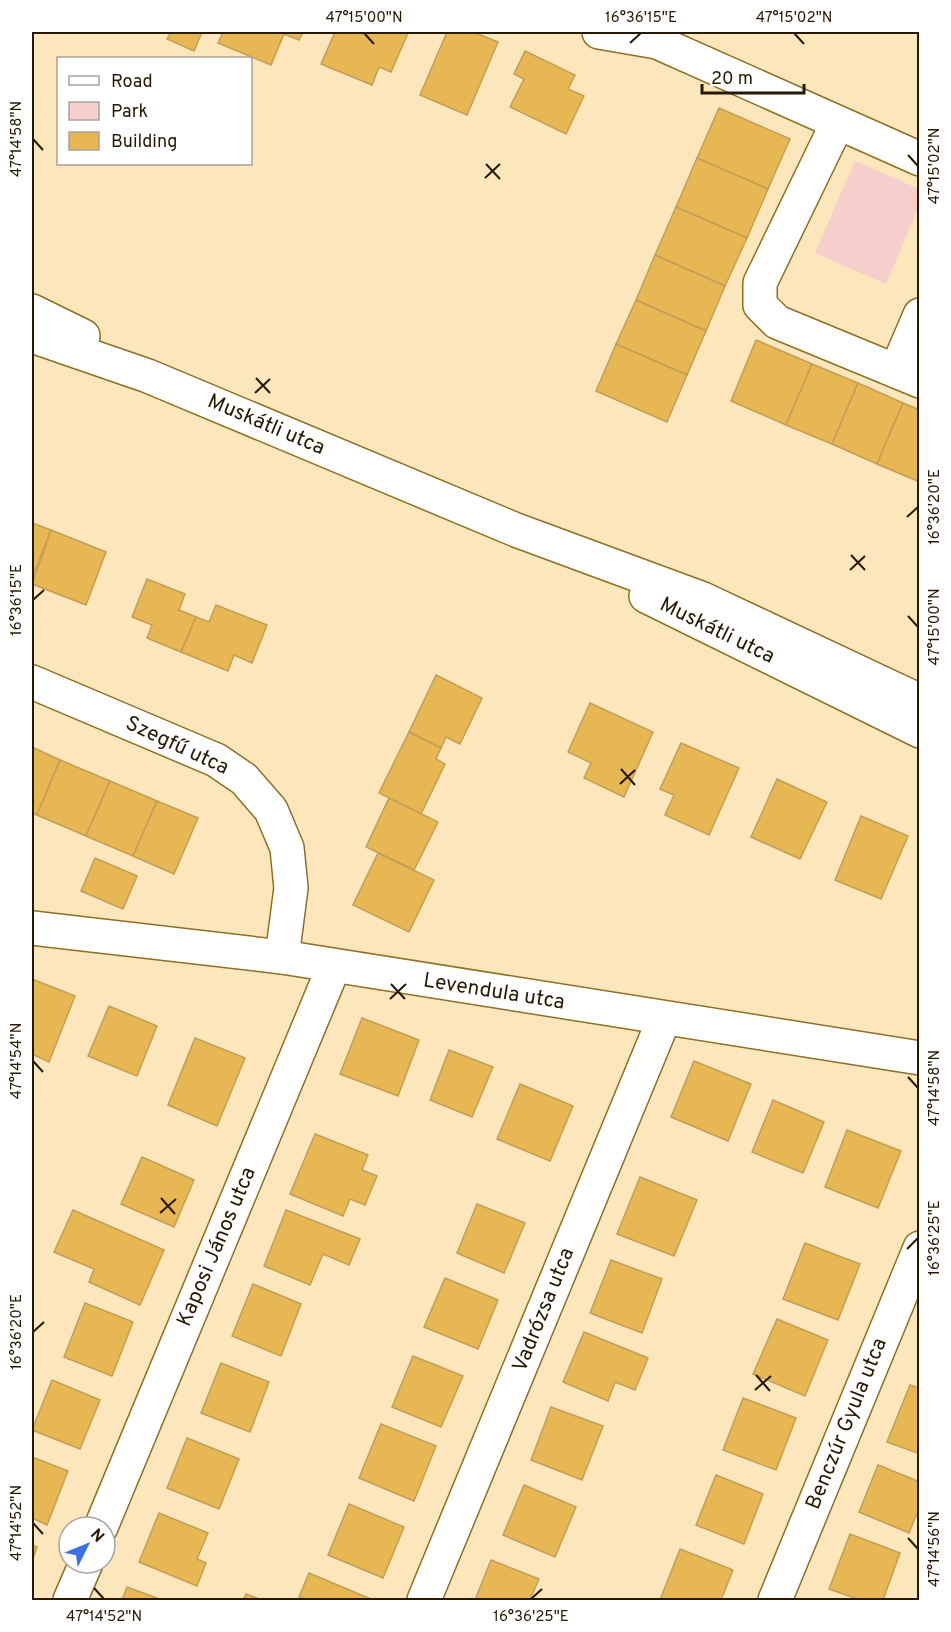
<svg xmlns="http://www.w3.org/2000/svg" width="951" height="1632" viewBox="0 0 951 1632" font-family="Overpass,sans-serif">
	<style>
		.green { fill: #f6cecb }
		.building { fill: #e6b753; stroke: #c29e56; stroke-width: 1.5 }
		.lines { fill: none; stroke-linecap: round; stroke-linejoin: round }
		.minor-casing { stroke: #906e22; stroke-width: 36 }
		.secondary-casing { stroke: #906e22; stroke-width: 36 }
		.minor { stroke: #fff; stroke-width: 33 }
		.secondary { stroke: #fff; stroke-width: 33 }
		.ticks { fill: none; stroke: #271900; stroke-width: 2 }
		.labels { text-anchor: middle; dominant-baseline: central; stroke-width: 6; stroke-linejoin: round; paint-order: stroke }
		.street-label { font-size: 21px; fill: #271900; stroke: #fff }
		.neatline { fill: none; stroke: #271900; stroke-width: 2 }
		.ticks-label { font-size: 15px; text-anchor: middle; fill: #271900 }
	</style>
	<rect width="100%" height="100%" fill="#fce6bb"/>
	<path class="green" d="M855 161 919 189V206L886 284 815 253Z"/>
	<g class="building">
		<path d="M171 32H202L194 51 167 39Z"/>
		<path d="M223 32H303L299 40 284 34 271 65 218 43Z"/>
		<path d="M335 32H405L408 33 391 72 379 67 372 85 321 64Z"/>
		<path d="M447 32H473L498 42 467 115 420 95Z"/>
		<path d="M525 51 575 75 568 89 584 96 566 134 510 107 524 79 514 74Z"/>
		<path d="M719 108 790 139 768 189 697 158Z"/>
		<path d="M697 158 768 189 747 238 676 207Z"/>
		<path d="M676 207 747 238 725 286 655 255Z"/>
		<path d="M655 255 725 286 706 331 636 300Z"/>
		<path d="M636 300 706 331 687 375 616 344Z"/>
		<path d="M756 340 812 364 786 425 731 401Z"/>
		<path d="M616 344 687 375 667 422 596 391Z"/>
		<path d="M812 364 858 383 832 444 786 425Z"/>
		<path d="M858 383 903 403 877 464 832 444Z"/>
		<path d="M903 403 920 410V482L877 464Z"/>
		<path d="M32 523 51 530 32 579Z"/>
		<path d="M51 530 106 552 86 605 32 584Z"/>
		<path d="M147 579 185 594 179 610 196 617 181 652 147 638 152 625 132 617Z"/>
		<path d="M216 605 267 625 252 663 234 655 228 671 181 652 196 617 209 622Z"/>
		<path d="M436 675 482 698 460 744 446 737 441 748 409 732Z"/>
		<path d="M590 703 653 732 624 797 584 778 591 763 568 752Z"/>
		<path d="M409 732 441 748 436 759 445 764 421 814 379 793Z"/>
		<path d="M681 743 739 768 709 835 665 815 674 795 660 789Z"/>
		<path d="M32 747 60 760 37 815 32 813Z"/>
		<path d="M60 760 110 781 86 836 37 815Z"/>
		<path d="M777 779 827 802 800 859 751 837Z"/>
		<path d="M110 781 157 801 133 856 86 836Z"/>
		<path d="M389 798 438 822 414 870 366 847Z"/>
		<path d="M157 801 198 818 174 874 133 856Z"/>
		<path d="M861 816 908 836 881 899 835 880Z"/>
		<path d="M378 853 434 880 409 932 353 905Z"/>
		<path d="M95 858 137 876 123 909 81 891Z"/>
		<path d="M32 979 75 996 49 1062 32 1054Z"/>
		<path d="M109 1006 157 1026 137 1076 88 1056Z"/>
		<path d="M362 1018 419 1040 398 1096 340 1074Z"/>
		<path d="M195 1038 245 1058 217 1126 168 1105Z"/>
		<path d="M449 1050 493 1067 472 1117 430 1100Z"/>
		<path d="M694 1061 751 1084 728 1141 671 1117Z"/>
		<path d="M520 1084 573 1106 550 1161 497 1139Z"/>
		<path d="M773 1100 824 1122 803 1173 752 1152Z"/>
		<path d="M847 1130 901 1151 878 1208 825 1187Z"/>
		<path d="M315 1134 368 1155 362 1170 377 1176 365 1205 350 1199 343 1216 290 1194Z"/>
		<path d="M142 1157 194 1180 174 1227 121 1204Z"/>
		<path d="M640 1177 697 1200 674 1256 617 1234Z"/>
		<path d="M477 1204 525 1223 504 1273 457 1253Z"/>
		<path d="M73 1210 164 1250 140 1305 89 1282 94 1269 54 1252Z"/>
		<path d="M286 1210 360 1239 349 1265 323 1254 310 1285 264 1266Z"/>
		<path d="M805 1243 860 1264 838 1320 783 1299Z"/>
		<path d="M611 1260 662 1279 642 1333 590 1313Z"/>
		<path d="M445 1278 498 1300 478 1349 424 1327Z"/>
		<path d="M253 1284 301 1304 281 1356 232 1336Z"/>
		<path d="M85 1303 133 1322 112 1376 64 1357Z"/>
		<path d="M777 1319 828 1340 805 1396 753 1374Z"/>
		<path d="M584 1332 648 1358 635 1390 615 1382 608 1401 563 1382Z"/>
		<path d="M413 1356 463 1376 441 1427 392 1407Z"/>
		<path d="M221 1363 269 1382 250 1432 201 1413Z"/>
		<path d="M52 1380 100 1400 80 1449 32 1430Z"/>
		<path d="M910 1385 920 1388V1454L887 1442Z"/>
		<path d="M743 1398 796 1418 776 1470 723 1450Z"/>
		<path d="M551 1407 603 1426 582 1480 531 1460Z"/>
		<path d="M381 1424 436 1446 414 1501 359 1478Z"/>
		<path d="M187 1438 239 1459 219 1509 167 1488Z"/>
		<path d="M32 1457 68 1471 47 1525 32 1518Z"/>
		<path d="M878 1465 920 1482V1506L909 1533 859 1512Z"/>
		<path d="M716 1475 763 1494 744 1544 696 1525Z"/>
		<path d="M524 1485 576 1507 555 1557 503 1535Z"/>
		<path d="M349 1504 404 1527 383 1578 328 1555Z"/>
		<path d="M159 1513 208 1533 197 1559 206 1563 197 1586 139 1562Z"/>
		<path d="M850 1534 900 1553 883 1600H860L829 1589Z"/>
		<path d="M32 1545 37 1547 32 1562Z"/>
		<path d="M680 1549 733 1570 721 1600H660Z"/>
		<path d="M491 1560 539 1579 530 1600H475Z"/>
		<path d="M309 1573 371 1599 370 1600H308L299 1597Z"/>
		<path d="M127 1587 162 1600H122Z"/>
		<path d="M246 1594 262 1600H243Z"/>
	</g>
	<g class="lines">
		<g class="minor-casing">
			<g id="minor">
				<path d="M599 32 657 42 920 159"/>
				<path d="M837 124 760 283V305L777 322 920 381"/>
				<path d="M896 371 920 315"/>
				<path d="M32 682 216 760 244 779 271 810 287 848 291 888 282 957"/>
				<path d="M32 928 282 957 920 1058"/>
				<path d="M101 1527 334 966"/>
				<path d="M70 1600 86 1563"/>
				<path d="M424 1600 664 1019"/>
				<path d="M775 1600 920 1248"/>
			</g>
		</g>
		<g class="secondary-casing">
			<g id="secondary">
				<path d="M32 311 83 336"/>
				<path d="M32 336 148 376 516 530 703 599 920 701"/>
				<path d="M646 596 920 731"/>
			</g>
		</g>
		<use href="#minor" class="minor"/>
		<use href="#secondary" class="secondary"/>
	</g>
	<path class="ticks" d="M364 33 374 44M794 33 804 44M630 43 641 33M33 139 43 150M908 155 918 166M486 164 500 179M485 178 500 164M256 378 270 393M255 393 270 379M907 517 918 507M851 555 865 570M850 570 865 556M33 600 44 590M908 616 918 627M621 769 635 785M620 784 635 770M391 984 405 999M390 999 406 984M33 1061 43 1072M908 1077 918 1088M161 1198 175 1214M160 1213 176 1199M907 1249 918 1238M33 1332 44 1322M756 1375 770 1391M755 1390 771 1376M33 1523 43 1534M908 1538 918 1549M94 1588 104 1599M531 1599 542 1589"/>
	<g class="labels">
		<g class="street-label">
			<text transform="translate(266 425) rotate(23)">Muskátli utca</text>
			<text transform="translate(717 631) rotate(26)">Muskátli utca</text>
			<text transform="translate(177 746) rotate(25)">Szegfű utca</text>
			<text transform="translate(494 992) rotate(9)">Levendula utca</text>
			<text transform="translate(217 1247) rotate(-67)">Kaposi János utca</text>
			<text transform="translate(544 1310) rotate(-68)">Vadrózsa utca</text>
			<text transform="translate(847 1424) rotate(-68)">Benczúr Gyula utca</text>
		</g>
	</g>
	<rect width="951" height="1632" fill="none" stroke="#ffffff" stroke-width="66"/>
	<rect x="57" y="57" width="195" height="108" fill="#ffffff" stroke="#a9a399" stroke-width="1.5"/>
	<rect x="69" y="76" width="30" height="9" fill="#ffffff" stroke="#a9a399" stroke-width="1.5"/>
	<text x="111" y="87" font-size="18" fill="#271900">Road</text>
	<rect x="69" y="102" width="30" height="18" fill="#f6cecb" stroke="#a9a399" stroke-width="1.5"/>
	<text x="111" y="117" font-size="18" fill="#271900">Park</text>
	<rect x="69" y="132" width="30" height="18" fill="#e6b753" stroke="#a9a399" stroke-width="1.5"/>
	<text x="111" y="147" font-size="18" fill="#271900">Building</text>
	<g transform="translate(87 1545) rotate(47)"><circle r="28" fill="#ffffff" stroke="#a9a399" stroke-width="1.5"/>
	<path d="M0-4.5L10 22L0 15L-10 22Z" fill="#3d70e1"/>
	<text y="-9" font-size="16" font-weight="bold" text-anchor="middle" fill="#271900">N</text>
	</g>
	<path d="M702 84v9h102v-9" fill="none" stroke="#271900" stroke-width="3"/>
	<text x="711" y="84" font-size="18" fill="#271900" stroke="#ffffff" stroke-width="4.5" paint-order="stroke">20 m</text>
	<rect x="33" y="33" width="885" height="1566" class="neatline"/>
	<g class="ticks-label">
		<text x="364" y="22">47°15'00"N</text>
		<text x="641" y="22">16°36'15"E</text>
		<text x="794" y="22">47°15'02"N</text>
		<text transform="translate(16 139) rotate(-90)" y="5">47°14'58"N</text>
		<text transform="translate(934 166) rotate(-90)" y="5">47°15'02"N</text>
		<text transform="translate(934 507) rotate(-90)" y="5">16°36'20"E</text>
		<text transform="translate(16 600) rotate(-90)" y="5">16°36'15"E</text>
		<text transform="translate(934 627) rotate(-90)" y="5">47°15'00"N</text>
		<text transform="translate(16 1061) rotate(-90)" y="5">47°14'54"N</text>
		<text transform="translate(934 1088) rotate(-90)" y="5">47°14'58"N</text>
		<text transform="translate(934 1238) rotate(-90)" y="5">16°36'25"E</text>
		<text transform="translate(16 1332) rotate(-90)" y="5">16°36'20"E</text>
		<text transform="translate(16 1523) rotate(-90)" y="5">47°14'52"N</text>
		<text transform="translate(934 1549) rotate(-90)" y="5">47°14'56"N</text>
		<text x="104" y="1621">47°14'52"N</text>
		<text x="531" y="1621">16°36'25"E</text>
	</g>
</svg>
